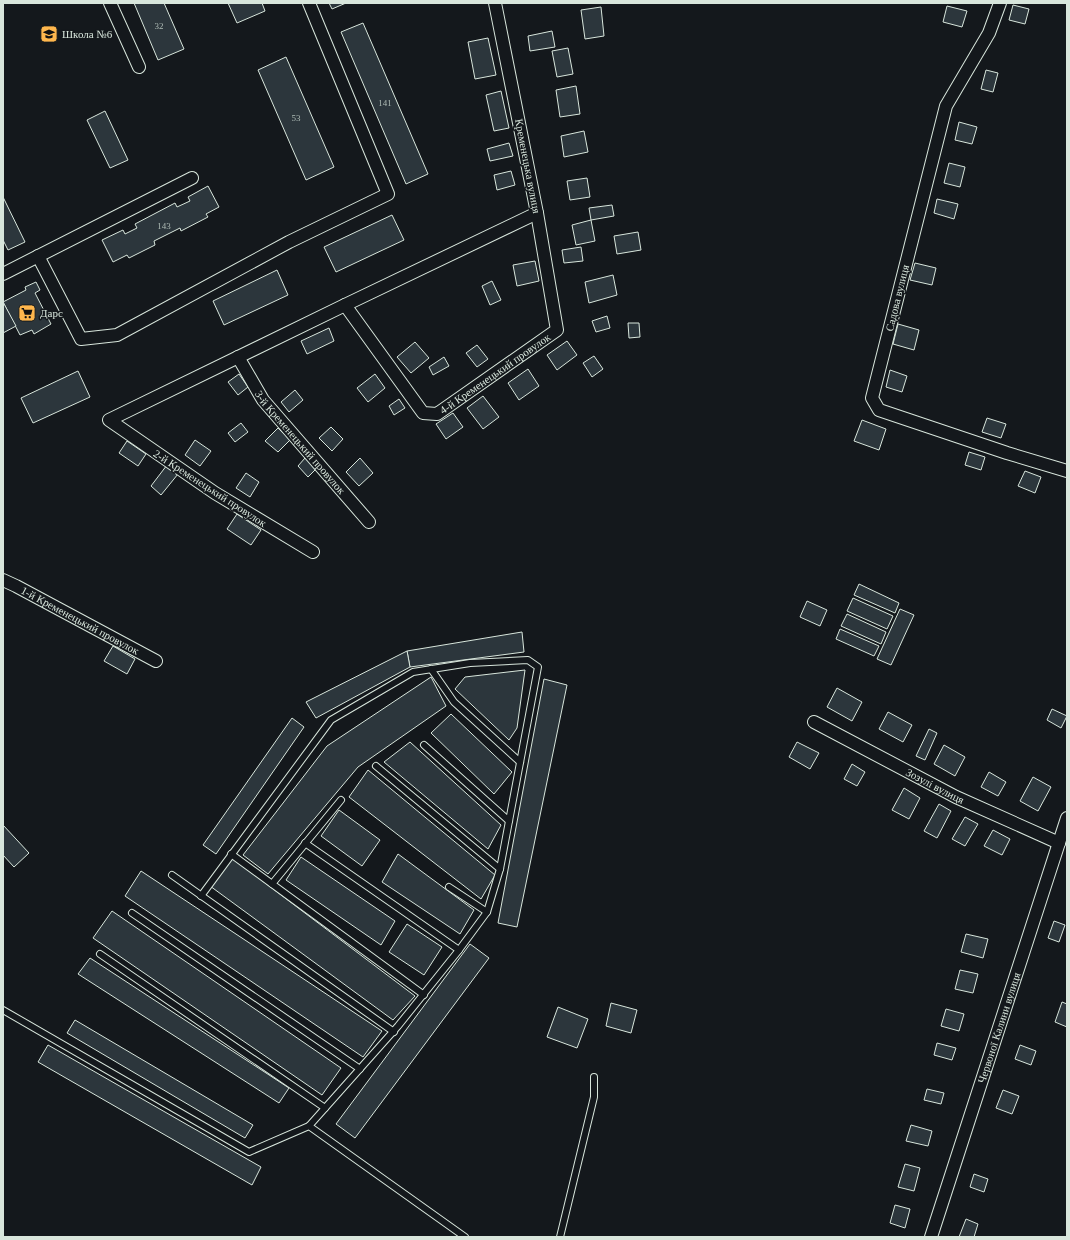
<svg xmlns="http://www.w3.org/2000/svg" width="1070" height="1240" viewBox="0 0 1070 1240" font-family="'Times New Roman',serif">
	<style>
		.building { fill: #2c363c; stroke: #d8e6dc }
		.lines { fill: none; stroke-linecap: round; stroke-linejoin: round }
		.service-casing { stroke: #d8e6dc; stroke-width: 8 }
		.minor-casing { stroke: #d8e6dc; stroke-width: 14 }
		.service { stroke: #14181c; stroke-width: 6 }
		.minor { stroke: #14181c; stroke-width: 12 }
		.labels { text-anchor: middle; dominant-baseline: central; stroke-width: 3; stroke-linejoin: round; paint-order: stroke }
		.number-label { font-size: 9px; fill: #adbab4 }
		.poi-label { font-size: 11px; fill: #d8e6dc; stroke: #14181c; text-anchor: start }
		.street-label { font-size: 11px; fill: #d8e6dc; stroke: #14181c }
	</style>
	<rect width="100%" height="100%" fill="#14181c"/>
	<g class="building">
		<path d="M134 3H164L184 49 158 60Z"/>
		<path d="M228 3H262L265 11 237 23Z"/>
		<path d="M329 3H346L332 9Z"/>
		<path d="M1013 5 1029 9 1025 24 1009 20Z"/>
		<path d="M947 6 967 11 962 27 943 22Z"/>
		<path d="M601 7 604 36 585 39 581 10Z"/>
		<path d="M363 23 428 174 406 184 341 32Z"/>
		<path d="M552 31 555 47 530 51 528 36Z"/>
		<path d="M488 38 496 75 475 79 468 42Z"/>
		<path d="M568 48 573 74 557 77 552 51Z"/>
		<path d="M286 57 334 167 306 180 258 70Z"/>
		<path d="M986 70 998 73 993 92 981 89Z"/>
		<path d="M576 86 580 114 560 117 556 90Z"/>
		<path d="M501 91 509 128 494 131 486 95Z"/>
		<path d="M105 111 128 160 110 168 87 120Z"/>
		<path d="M959 122 977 127 972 144 955 140Z"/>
		<path d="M584 131 588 152 564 157 561 136Z"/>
		<path d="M509 143 513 156 490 161 487 149Z"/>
		<path d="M949 163 965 167 960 187 944 183Z"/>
		<path d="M511 171 515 185 497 190 494 175Z"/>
		<path d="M587 178 590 197 570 200 567 181Z"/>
		<path d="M208 186 219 207 206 214 208 217 181 231 180 228 154 241 155 245 129 258 127 255 113 262 102 240 123 230 125 234 137 228 135 224 175 203 177 207 190 201 188 197Z"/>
		<path d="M3 197 25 242 8 250 3 240Z"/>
		<path d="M937 199 958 204 954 219 934 213Z"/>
		<path d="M612 205 614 216 591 220 589 208Z"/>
		<path d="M392 215 404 240 336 272 324 247Z"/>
		<path d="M591 220 595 241 576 245 572 225Z"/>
		<path d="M638 232 641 250 617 254 614 236Z"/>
		<path d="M581 247 583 261 564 263 562 250Z"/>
		<path d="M535 261 539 281 517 286 513 265Z"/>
		<path d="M915 263 936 268 932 285 910 280Z"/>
		<path d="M277 270 288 295 224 325 213 301Z"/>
		<path d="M613 275 617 295 589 303 585 282Z"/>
		<path d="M492 281 501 300 490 305 482 286Z"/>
		<path d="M36 282 40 290 35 293 51 324 34 334 32 330 20 335 3 302 26 290 25 287Z"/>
		<path d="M3 302 16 326 3 333Z"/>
		<path d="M607 316 610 328 596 332 592 321Z"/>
		<path d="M628 323H639L640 337 629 338Z"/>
		<path d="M898 324 919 330 914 350 893 344Z"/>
		<path d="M329 328 334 341 307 354 301 341Z"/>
		<path d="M567 341 577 355 557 370 547 355Z"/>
		<path d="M415 342 429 358 411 373 397 357Z"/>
		<path d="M477 345 488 359 477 367 466 353Z"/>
		<path d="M594 356 603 369 592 377 583 363Z"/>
		<path d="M444 357 449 366 433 375 429 367Z"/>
		<path d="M528 369 539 386 519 400 508 383Z"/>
		<path d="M890 370 907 376 902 392 886 387Z"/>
		<path d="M78 371 90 397 33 423 21 398Z"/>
		<path d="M239 374 248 387 238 395 228 382Z"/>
		<path d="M375 374 385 388 368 402 357 388Z"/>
		<path d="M295 390 303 400 289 412 281 402Z"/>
		<path d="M483 396 499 417 483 429 467 408Z"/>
		<path d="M399 399 405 408 394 415 389 406Z"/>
		<path d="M453 413 463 427 446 439 436 424Z"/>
		<path d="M987 418 1006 424 1001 438 982 432Z"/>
		<path d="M862 420 886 429 879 450 854 441Z"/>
		<path d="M241 423 248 432 235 442 228 433Z"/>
		<path d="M331 427 343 439 332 451 319 438Z"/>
		<path d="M278 428 290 440 278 452 265 441Z"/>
		<path d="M195 440 211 451 200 466 185 455Z"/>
		<path d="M127 441 146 454 138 466 119 453Z"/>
		<path d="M969 452 985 457 981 470 965 465Z"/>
		<path d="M305 458 316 469 308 477 298 466Z"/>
		<path d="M360 458 373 473 359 486 346 472Z"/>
		<path d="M167 465 178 474 161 495 151 486Z"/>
		<path d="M1025 471 1041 477 1035 493 1018 486Z"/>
		<path d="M246 473 259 482 250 497 236 488Z"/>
		<path d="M237 514 261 530 251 545 227 529Z"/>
		<path d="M859 584 899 603 895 613 854 595Z"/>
		<path d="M853 598 893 616 887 629 847 611Z"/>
		<path d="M807 601 827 610 820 626 800 617Z"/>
		<path d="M900 609 914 615 891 665 877 659Z"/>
		<path d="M847 614 886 632 881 644 841 626Z"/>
		<path d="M840 629 879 646 874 656 836 639Z"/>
		<path d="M522 632 524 652 410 667 407 651Z"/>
		<path d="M113 646 135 659 127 674 104 661Z"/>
		<path d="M407 651 410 667 316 718 306 702Z"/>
		<path d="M525 670 517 728 509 740 455 689 465 677Z"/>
		<path d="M431 677 446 706 358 767 268 874 243 855 327 746Z"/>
		<path d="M544 679 567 685 517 927 498 923Z"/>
		<path d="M837 688 862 702 852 721 827 707Z"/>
		<path d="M1052 709 1067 716 1061 728 1047 720Z"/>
		<path d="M888 712 912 725 903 742 879 729Z"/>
		<path d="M451 714 512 772 494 794 431 733Z"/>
		<path d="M292 718 304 727 216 854 203 845Z"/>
		<path d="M929 729 937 733 925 760 916 756Z"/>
		<path d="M410 742 501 825 488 849 384 762Z"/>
		<path d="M797 742 819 753 810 769 789 757Z"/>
		<path d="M944 745 965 757 955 776 934 764Z"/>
		<path d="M852 764 865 772 857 786 844 779Z"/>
		<path d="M368 770 495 875 481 899 349 797Z"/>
		<path d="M989 772 1006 782 998 796 981 787Z"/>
		<path d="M1033 777 1051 787 1038 811 1020 801Z"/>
		<path d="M904 788 920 798 909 819 892 810Z"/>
		<path d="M939 804 951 811 937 838 924 831Z"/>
		<path d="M339 810 380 840 362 866 321 836Z"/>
		<path d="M965 817 978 824 965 846 952 839Z"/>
		<path d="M3 825 29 853 14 867 3 855Z"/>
		<path d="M993 830 1010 839 1002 855 984 846Z"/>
		<path d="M398 854 474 910 460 934 382 882Z"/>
		<path d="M301 857 395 921 381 945 286 880Z"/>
		<path d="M232 858 415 996 393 1020 210 886Z"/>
		<path d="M141 871 382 1031 363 1057 125 896Z"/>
		<path d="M112 911 341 1068 322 1095 93 938Z"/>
		<path d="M1054 921 1065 925 1059 942 1048 938Z"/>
		<path d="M407 924 442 947 424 975 389 952Z"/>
		<path d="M966 934 988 939 983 958 961 952Z"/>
		<path d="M470 944 489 958 355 1138 336 1124Z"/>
		<path d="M90 958 289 1088 279 1103 78 974Z"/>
		<path d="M960 970 978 974 973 993 955 989Z"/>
		<path d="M1062 1002 1067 1004V1027L1055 1022Z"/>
		<path d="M611 1003 637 1010 631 1033 606 1026Z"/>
		<path d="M558 1007 588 1019 577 1048 547 1037Z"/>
		<path d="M946 1009 964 1014 959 1031 941 1026Z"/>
		<path d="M75 1020 253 1125 245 1138 67 1033Z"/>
		<path d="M937 1043 956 1048 952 1060 934 1055Z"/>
		<path d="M48 1045 261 1167 252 1185 38 1062Z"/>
		<path d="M1020 1045 1036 1051 1031 1065 1015 1059Z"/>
		<path d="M927 1089 944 1093 941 1104 924 1100Z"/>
		<path d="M1003 1090 1019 1096 1012 1114 996 1108Z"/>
		<path d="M911 1125 932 1131 928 1146 906 1141Z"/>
		<path d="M905 1164 920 1168 914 1191 898 1187Z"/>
		<path d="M974 1174 988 1179 984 1192 970 1187Z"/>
		<path d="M895 1205 910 1209 905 1228 890 1223Z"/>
		<path d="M966 1219 978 1224 974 1237H959Z"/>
	</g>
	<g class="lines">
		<g class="service-casing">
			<g id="service">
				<path d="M431 669 454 702 520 762"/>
				<path d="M424 745 509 821"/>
				<path d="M376 766 500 869"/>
				<path d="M305 843 459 950"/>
				<path d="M231 854 424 995"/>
				<path d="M172 875 394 1032"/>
				<path d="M272 884 341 800"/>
				<path d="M449 887 487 912"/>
				<path d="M201 896 331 720 413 672 470 663 528 660 538 667 500 869 487 912 459 950 398 1026 309 1126"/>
				<path d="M132 913 360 1069"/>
				<path d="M100 954 325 1108"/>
				<path d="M3 1010 249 1152 309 1126 465 1237"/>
				<path d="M560 1237 594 1097V1077"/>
			</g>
		</g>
		<g class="minor-casing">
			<g id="minor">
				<path d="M110 3 139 67"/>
				<path d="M1000 3 989 33 946 106 872 398 879 410 1007 453 1067 471"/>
				<path d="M38 256 81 339 117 335 289 242 388 194 309 3"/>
				<path d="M3 274 192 178"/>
				<path id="s1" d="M345 305 423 413 437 414 557 330 537 213 495 3"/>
				<path id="s2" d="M238 357 263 400 369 522"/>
				<path d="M313 552 215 493 109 420 345 305 537 213"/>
				<path id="s3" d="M3 580 16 586 156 661"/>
				<path id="s4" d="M814 722 956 797 1059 843"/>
				<path id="s5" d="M931 1237 1067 818"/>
			</g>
		</g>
		<use href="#service" class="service"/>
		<use href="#minor" class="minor"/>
	</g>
	<defs>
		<g id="school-square" transform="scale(0.9)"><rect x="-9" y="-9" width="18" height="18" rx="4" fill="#ffb74d" stroke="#14181c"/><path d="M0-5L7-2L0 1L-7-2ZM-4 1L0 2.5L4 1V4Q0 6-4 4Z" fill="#111"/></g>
		<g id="supermarket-square" transform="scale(0.9)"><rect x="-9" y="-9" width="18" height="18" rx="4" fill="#ffb74d" stroke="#14181c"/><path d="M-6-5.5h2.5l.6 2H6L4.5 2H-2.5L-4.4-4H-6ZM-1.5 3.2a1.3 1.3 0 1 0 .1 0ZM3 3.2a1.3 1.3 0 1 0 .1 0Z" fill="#111"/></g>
	</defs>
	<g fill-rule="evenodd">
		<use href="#school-square" x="49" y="34"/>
		<use href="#supermarket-square" x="27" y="313"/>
	</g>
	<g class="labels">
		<g class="number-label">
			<text x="159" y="26">32</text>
			<text x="385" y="103">141</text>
			<text x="296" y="118">53</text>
			<text x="164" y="226">143</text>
		</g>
		<g class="poi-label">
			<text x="62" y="34">Школа №6</text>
			<text x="40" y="313">Дарс</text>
		</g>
		<g class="street-label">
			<text transform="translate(528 166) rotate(79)">Кременецька вулиця</text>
			<text transform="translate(897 298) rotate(-76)">Садова вулиця</text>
			<text stroke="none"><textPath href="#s1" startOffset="218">4-й Кременецький провулок</textPath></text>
			<text stroke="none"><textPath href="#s2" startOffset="106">3-й Кременецький провулок</textPath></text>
			<text transform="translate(210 488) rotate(33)">2-й Кременецький провулок</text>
			<text stroke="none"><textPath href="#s3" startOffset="87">1-й Кременецький провулок</textPath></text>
			<text stroke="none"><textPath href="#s4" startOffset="137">Зозулі вулиця</textPath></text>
			<text stroke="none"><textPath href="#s5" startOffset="220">Червоної Калини вулиця</textPath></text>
		</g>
	</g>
	<rect width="1070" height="1240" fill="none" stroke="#d8e6dc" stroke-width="8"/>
</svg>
